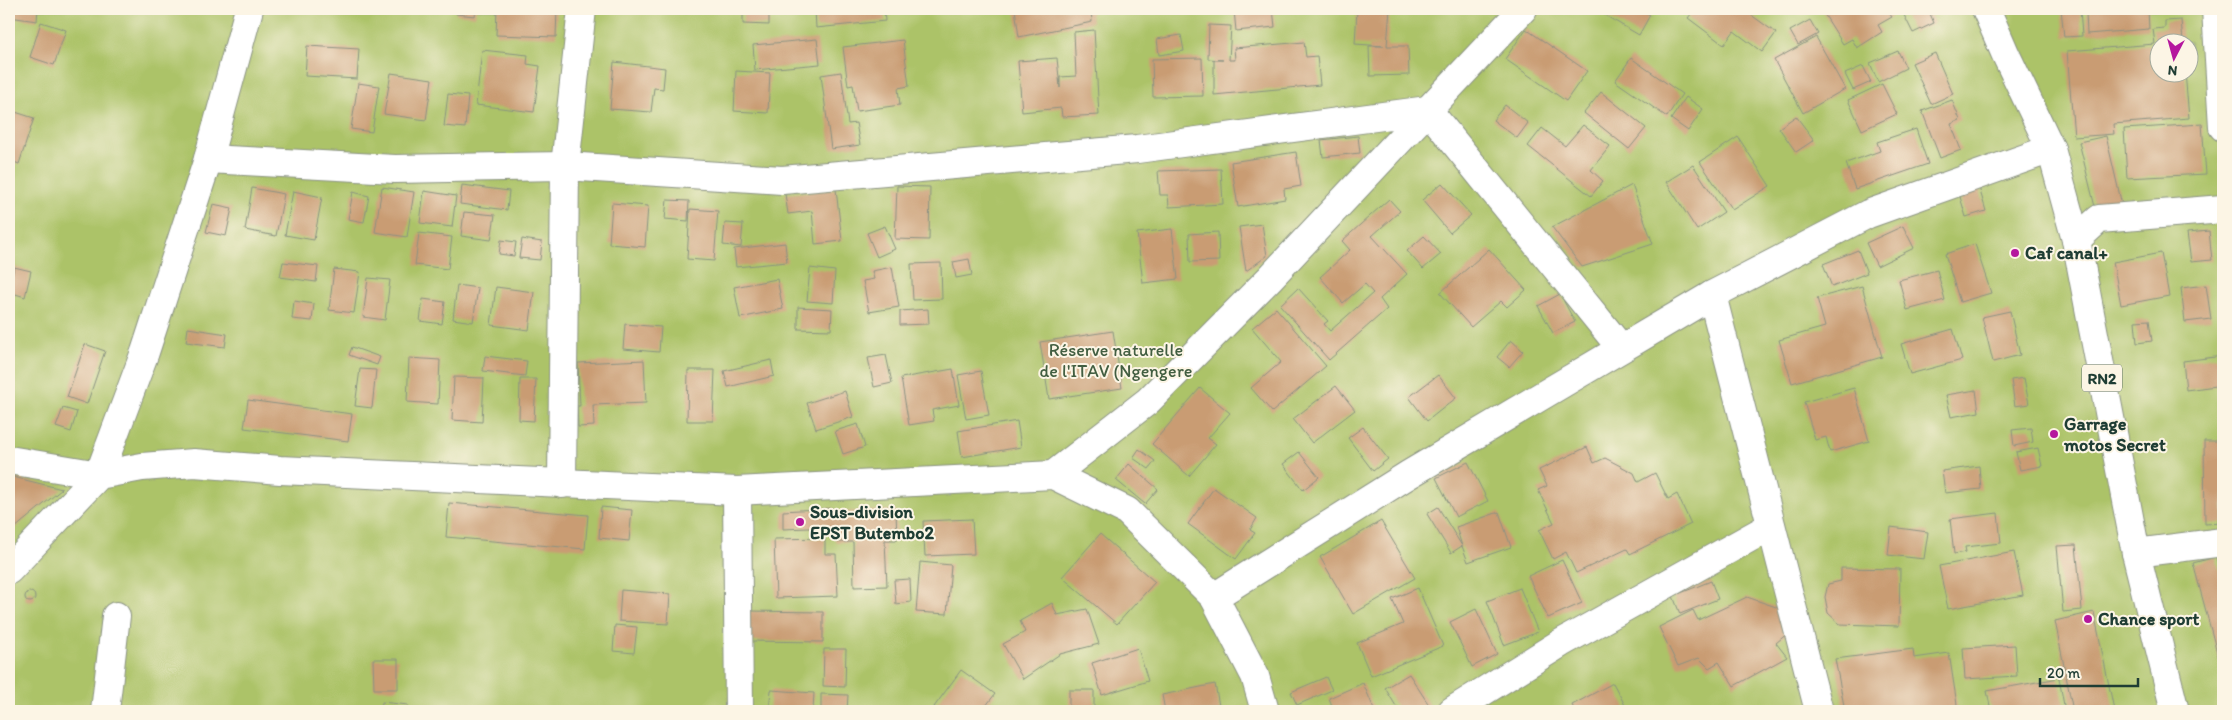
<svg xmlns="http://www.w3.org/2000/svg" width="2232" height="720" viewBox="0 0 2232 720" font-family="Itim,sans-serif">
	<style>
		.green { fill: #acc368; stroke: #66804e; fill-rule: evenodd }
		.building { fill: #c99c73 }
		.lines { fill: none; stroke-linecap: round; stroke-linejoin: round }
		.street-casing { stroke: #8a9282; stroke-width: 30 }
		.highway-casing { stroke: #8a9282; stroke-width: 30 }
		.street { stroke: #fff; stroke-width: 28 }
		.highway { stroke: #fff; stroke-width: 28 }
		.poi-dot { fill: #b5179e; stroke: #fcf5e5; stroke-width: 2 }
		.labels { text-anchor: middle; dominant-baseline: central; stroke-width: 4; stroke-linejoin: round; paint-order: stroke }
		.shield { fill: #fcf5e5; stroke: #617469; stroke-width: 1 }
		.shield-label { font-size: 16px; font-weight: bold; fill: #1f3d34 }
		.poi-label { font-size: 18px; font-weight: bold; fill: #1f3d34; stroke: #fcf5e5; text-anchor: start }
		.park-label { font-size: 18px; fill: #425e41; stroke: #fcf5e5 }
	</style>
	<rect width="100%" height="100%" fill="#fcf5e5"/>
	<filter id="ink" filterUnits="userSpaceOnUse"><feTurbulence type="fractalNoise" baseFrequency=".02" numOctaves="2"/><feDisplacementMap in="SourceGraphic" scale="10" xChannelSelector="R" yChannelSelector="G"/><feConvolveMatrix kernelMatrix="1 2 1 2 8 2 1 2 1" color-interpolation-filters="sRGB"/></filter>
	<filter id="wash" filterUnits="userSpaceOnUse"><feTurbulence type="fractalNoise" baseFrequency=".0096" numOctaves="4" result="noise"/><feDisplacementMap in="SourceGraphic" scale="20" xChannelSelector="R" yChannelSelector="G"/><feGaussianBlur stdDeviation="1.12" result="paint"/><feColorMatrix in="noise" values="0 0 0 0 0 0 0 0 0 0 0 0 0 0 0 0 0 1.4 0 .05"/><feComposite in="paint" operator="in"/></filter>
	<g filter="url(#wash)">
		<rect width="100%" height="100%" fill="#f4e8cf"/>
		<path class="green" d="M9 9H2223V711H9ZM2160 42H2190V72H2160Z"/>
		<g id="blocks">
			<g class="building">
				<path d="M9 9H38L37 21 9 17Z"/>
				<path d="M457 9H476L475 16 456 14Z"/>
				<path d="M497 9H557L556 37 496 35Z"/>
				<path d="M743 9H769V25L743 24Z"/>
				<path d="M815 9H884L885 21 816 28Z"/>
				<path d="M1015 9H1091L1092 22 1019 37Z"/>
				<path d="M1247 9H1273L1275 27 1236 31 1234 10Z"/>
				<path d="M1357 9H1390L1387 46H1408L1409 75 1370 76 1369 46H1384L1355 44Z"/>
				<path d="M1594 9H1639L1650 15 1639 35Z"/>
				<path d="M1695 9H1743L1776 33 1762 52 1734 31 1724 45 1688 18Z"/>
				<path d="M1821 9H1886L1892 17 1878 25 1882 32 1857 48 1852 39 1843 44Z"/>
				<path d="M1901 9H1928L1934 23 1913 33Z"/>
				<path d="M2061 9H2080L2082 36 2064 37Z"/>
				<path d="M2092 9H2148L2149 29 2087 34 2086 13 2092 12Z"/>
				<path d="M2160 9H2184V11L2160 10Z"/>
				<path d="M1810 20 1818 34 1798 45 1790 31Z"/>
				<path d="M2181 20 2183 42H2160V72H2185L2189 118 2113 124 2114 134 2074 137 2067 51 2155 44 2153 29 2165 28V21Z"/>
				<path d="M41 22 66 30 54 65 30 57Z"/>
				<path d="M1209 25 1231 26 1229 60H1235L1234 48 1304 42 1306 57 1317 56 1320 85 1214 95V60H1223L1208 59Z"/>
				<path d="M1526 29 1587 71 1566 101 1505 59Z"/>
				<path d="M1094 30 1099 115 1062 117 1061 108 1022 112 1018 61 1057 58 1060 88V77L1076 76 1074 32Z"/>
				<path d="M1181 35 1184 51 1159 55 1157 39Z"/>
				<path d="M1816 37 1845 89 1803 113 1774 60Z"/>
				<path d="M817 39 820 64 755 70 753 45Z"/>
				<path d="M903 40 909 86 898 88 900 105 857 111 853 85 848 86 843 47Z"/>
				<path d="M307 46 359 49 357 79 305 76Z"/>
				<path d="M482 50 528 55 527 64 540 66 534 112 476 105Z"/>
				<path d="M1898 51 1906 68 1878 82 1870 63Z"/>
				<path d="M1935 53 1953 94 1931 104 1912 63Z"/>
				<path d="M1202 58 1203 96 1153 97 1152 59Z"/>
				<path d="M1631 58 1682 94 1667 117 1615 81Z"/>
				<path d="M614 62 665 68 663 89 654 88 651 112 610 109Z"/>
				<path d="M1863 66 1871 82 1853 90 1845 74Z"/>
				<path d="M736 71 770 73 768 113 734 111Z"/>
				<path d="M841 72 848 124 856 123 860 145 831 149 821 75Z"/>
				<path d="M391 73 432 79 426 120 384 114Z"/>
				<path d="M358 83 379 86 372 132 351 129Z"/>
				<path d="M1882 84 1897 114 1862 130 1848 100Z"/>
				<path d="M1601 92 1646 128 1629 149 1584 113Z"/>
				<path d="M448 94 468 96 465 128 444 126Z"/>
				<path d="M1686 97 1703 109 1688 131 1671 119Z"/>
				<path d="M1952 100 1960 120 1951 124 1961 150 1940 158 1922 111Z"/>
				<path d="M1505 105 1528 123 1517 138 1493 120Z"/>
				<path d="M9 110 34 118 19 164 9 160Z"/>
				<path d="M1796 116 1814 140 1796 152 1779 128Z"/>
				<path d="M2202 124 2206 174 2127 178 2124 129Z"/>
				<path d="M1583 125 1610 146 1591 170 1603 181 1591 196 1528 146 1542 128 1565 146Z"/>
				<path d="M1916 129 1928 164 1855 189 1846 163 1880 151 1877 142Z"/>
				<path d="M1358 136 1360 153 1323 157 1321 140Z"/>
				<path d="M2106 136 2122 205 2096 211 2079 142Z"/>
				<path d="M1738 137 1770 186 1732 210 1700 162Z"/>
				<path d="M1296 152 1301 186 1284 189 1285 199 1238 207 1231 162Z"/>
				<path d="M1693 165 1724 212 1697 230 1666 182Z"/>
				<path d="M1221 169 1223 204 1169 207 1168 195H1160L1158 171Z"/>
				<path d="M1442 183 1471 215 1450 233 1422 200Z"/>
				<path d="M1978 184 1986 211 1966 217 1958 190Z"/>
				<path d="M462 185 509 191 507 210 460 204Z"/>
				<path d="M1632 185 1653 244 1582 267 1552 227Z"/>
				<path d="M897 186 930 187 929 240 895 239Z"/>
				<path d="M382 187 414 192 407 237 375 232Z"/>
				<path d="M252 188 284 194 276 236 245 230Z"/>
				<path d="M836 189 842 241 815 244 812 211 788 214 785 194Z"/>
				<path d="M293 191 322 197 314 240 285 235Z"/>
				<path d="M424 191 456 196 452 227 420 223Z"/>
				<path d="M353 192 369 196 364 222 348 219Z"/>
				<path d="M1389 199 1400 211 1372 236 1407 274 1380 299 1387 309 1329 360 1280 305 1298 288 1328 321 1324 324 1330 331 1373 293 1365 284 1343 303 1320 277 1350 250 1342 241Z"/>
				<path d="M667 200 689 201 688 221 665 219Z"/>
				<path d="M612 203 648 206 645 247 609 244Z"/>
				<path d="M213 204 232 208 226 236 206 232Z"/>
				<path d="M690 209 718 211 714 261 687 259Z"/>
				<path d="M464 212 495 215 491 240 461 236Z"/>
				<path d="M725 223 743 224 741 247 723 245Z"/>
				<path d="M1262 224 1267 256 1246 271 1239 227Z"/>
				<path d="M885 226 895 249 877 257 867 233Z"/>
				<path d="M1903 226 1914 248 1877 266 1866 243Z"/>
				<path d="M1172 229 1178 279 1143 283 1137 233Z"/>
				<path d="M2209 231 2212 260 2191 262 2187 233Z"/>
				<path d="M1218 232 1219 261 1190 262 1189 234Z"/>
				<path d="M419 233 452 237 448 269 415 265Z"/>
				<path d="M1424 236 1441 254 1423 269 1407 251Z"/>
				<path d="M522 239 542 242 540 260 519 258Z"/>
				<path d="M501 240 516 242 514 256 499 254Z"/>
				<path d="M785 243 787 262 736 267 734 249Z"/>
				<path d="M1975 244 1991 293 1960 302 1945 254Z"/>
				<path d="M1489 249 1526 290 1507 307 1501 301 1471 327 1440 293Z"/>
				<path d="M1858 250 1867 273 1832 287 1823 264Z"/>
				<path d="M2161 253 2169 296 2121 305 2113 262Z"/>
				<path d="M969 259 972 275 956 278 953 262Z"/>
				<path d="M283 262 318 266 316 282 280 277Z"/>
				<path d="M941 263 942 299 913 300 911 264Z"/>
				<path d="M14 267 31 271 25 297 9 292Z"/>
				<path d="M892 267 899 307 869 312 863 281 874 279 872 271Z"/>
				<path d="M810 268 835 271 833 303 807 301Z"/>
				<path d="M334 269 360 272 354 313 329 310Z"/>
				<path d="M1937 270 1945 300 1907 310 1899 280Z"/>
				<path d="M368 278 390 280 385 320 363 317Z"/>
				<path d="M777 279 783 309 740 318 734 287Z"/>
				<path d="M457 285 478 288 473 322 453 319Z"/>
				<path d="M2206 285 2211 319 2185 322 2181 288Z"/>
				<path d="M1862 286 1882 357 1792 383 1779 340 1825 327 1817 298Z"/>
				<path d="M496 287 534 292 529 330 491 325Z"/>
				<path d="M1560 294 1575 322 1553 333 1538 306Z"/>
				<path d="M423 299 445 302 442 324 420 321Z"/>
				<path d="M294 301 314 304 312 321 292 319Z"/>
				<path d="M798 307 832 309 831 330 798 329Z"/>
				<path d="M1276 308 1326 366 1272 412 1251 388 1281 362 1252 328Z"/>
				<path d="M928 309 929 324 900 325V311Z"/>
				<path d="M2010 311 2020 355 1993 362 1982 317Z"/>
				<path d="M2149 320 2152 341 2137 343 2135 321Z"/>
				<path d="M625 324 661 327 659 352 623 349Z"/>
				<path d="M188 328 227 334 225 347 186 342Z"/>
				<path d="M1953 329 1962 360 1910 374 1901 344Z"/>
				<path d="M1113 331 1122 388 1049 399 1040 342Z"/>
				<path d="M1511 340 1523 351 1509 367 1497 357Z"/>
				<path d="M85 344 105 351 87 404 67 397Z"/>
				<path d="M352 347 380 357 377 365 349 355Z"/>
				<path d="M886 355 892 383 874 387 868 358Z"/>
				<path d="M485 356 527 361 525 376 483 371Z"/>
				<path d="M2223 356V385L2186 390 2183 361Z"/>
				<path d="M409 358 440 360 438 404 407 402Z"/>
				<path d="M644 360 646 403 593 405 594 426 578 427 577 406H580L578 363Z"/>
				<path d="M771 360 774 376 728 387 724 371Z"/>
				<path d="M360 369 376 370 372 408 355 406Z"/>
				<path d="M953 369 959 405 932 410 934 421 909 425 901 378Z"/>
				<path d="M688 370H715L713 421H687Z"/>
				<path d="M981 371 989 415 966 419 958 375Z"/>
				<path d="M1438 375 1456 398 1427 421 1409 397Z"/>
				<path d="M454 377 484 378 482 422 452 420Z"/>
				<path d="M2024 378 2029 404 2015 406 2011 380Z"/>
				<path d="M520 379H536L534 421 519 420Z"/>
				<path d="M1336 386 1355 410 1312 443 1293 419Z"/>
				<path d="M1200 388 1230 413 1208 438 1216 444 1189 476 1152 444Z"/>
				<path d="M1854 388 1869 441 1830 452 1826 437 1815 440 1804 402Z"/>
				<path d="M1976 390 1979 412 1951 417 1946 395Z"/>
				<path d="M845 391 853 417 816 429 807 403Z"/>
				<path d="M248 400 352 414 348 441 244 428Z"/>
				<path d="M63 408 77 412 71 432 56 427Z"/>
				<path d="M1017 421 1021 447 962 457 958 431Z"/>
				<path d="M858 424 865 447 843 454 835 431Z"/>
				<path d="M1363 427 1388 459 1373 471 1348 438Z"/>
				<path d="M2031 428 2033 442 2014 446 2012 430Z"/>
				<path d="M2204 441H2223V523L2205 524Z"/>
				<path d="M1587 447 1594 463 1605 458 1634 473 1638 482 1655 473 1668 499 1677 494 1691 524 1630 554 1627 549 1576 573 1566 552 1553 559 1539 530 1554 523 1538 490 1547 486 1539 470Z"/>
				<path d="M2038 448 2042 466 2020 470 2016 452Z"/>
				<path d="M1139 449 1155 461 1149 469 1133 458Z"/>
				<path d="M1299 452 1319 477 1303 490 1283 464Z"/>
				<path d="M1468 462 1488 501 1456 517 1436 478Z"/>
				<path d="M1129 464 1158 489 1145 504 1116 480Z"/>
				<path d="M1979 466 1981 489 1945 493 1942 471Z"/>
				<path d="M9 476 62 489 9 533Z"/>
				<path d="M1214 488 1257 518 1250 530 1255 533 1236 559 1188 524Z"/>
				<path d="M449 503 588 515 585 549 446 537Z"/>
				<path d="M601 507 632 510 629 541 599 538Z"/>
				<path d="M1438 507 1462 546 1456 527 1499 512 1511 547 1468 562 1462 546 1451 553 1427 514Z"/>
				<path d="M833 508V512L896 510 897 540H885L887 586 854 587 853 542H835L834 527 783 529V511Z"/>
				<path d="M1998 513 2001 543 1965 547 1966 552 1954 554 1950 519Z"/>
				<path d="M972 519 974 554 925 556 923 521Z"/>
				<path d="M1381 521 1415 578 1353 614 1320 557Z"/>
				<path d="M1891 527 1928 532 1924 559 1888 555Z"/>
				<path d="M1100 534 1155 582 1117 624 1062 577Z"/>
				<path d="M825 538V554H836L838 596 776 598 774 539Z"/>
				<path d="M2076 545 2082 610 2063 612 2057 546Z"/>
				<path d="M2014 552 2023 595 1948 609 1939 566Z"/>
				<path d="M2216 557 2223 585V659L2219 660 2193 563Z"/>
				<path d="M1562 560 1582 603 1548 618 1528 576Z"/>
				<path d="M920 562 951 565 947 614 916 612Z"/>
				<path d="M1841 568 1900 569 1899 626 1840 624 1828 613 1825 597 1828 584 1841 581Z"/>
				<path d="M910 579 911 602 896 604 894 580Z"/>
				<path d="M1711 581 1718 599 1680 614 1673 596Z"/>
				<path d="M1418 588 1443 646 1371 676 1357 643 1403 624 1392 599Z"/>
				<path d="M1520 588 1538 632 1504 645 1487 601Z"/>
				<path d="M621 590 670 594 668 624 619 621Z"/>
				<circle cx="30" cy="597" r="5"/>
				<path d="M1747 597 1779 608 1788 633 1776 643 1787 657 1734 686 1719 662 1709 668 1699 658 1678 666 1659 627 1693 610 1698 620Z"/>
				<path d="M1052 603 1057 615 1087 609 1099 644 1060 654 1023 679 1003 644 1025 632 1020 621Z"/>
				<path d="M1476 609 1497 654 1472 667 1450 622Z"/>
				<path d="M749 611 823 612V642L749 641Z"/>
				<path d="M2094 612 2114 710 2073 711 2055 621Z"/>
				<path d="M615 625 637 627 634 653 613 651Z"/>
				<path d="M2015 645 2017 676 1965 679 1963 648Z"/>
				<path d="M1138 648 1148 681 1102 695 1092 663Z"/>
				<path d="M824 649H846L845 687 823 686Z"/>
				<path d="M1913 649 1914 658 1949 653 1958 711H1845L1835 659Z"/>
				<path d="M373 659H398V689H374Z"/>
				<path d="M961 670 995 694 982 711H940L934 707Z"/>
				<path d="M1409 674 1429 705 1419 711H1399L1385 688Z"/>
				<path d="M1326 677 1332 690 1297 705 1291 692Z"/>
				<path d="M2059 678 2065 711H1991L1987 691Z"/>
				<path d="M1363 683 1375 711H1334L1329 698Z"/>
				<path d="M1613 683 1626 707 1618 711H1575L1572 705Z"/>
				<path d="M1215 684 1220 711H1165L1162 695Z"/>
				<path d="M771 690 814 693 813 711H769Z"/>
				<rect x="1069" y="690" width="25" height="21"/>
				<path d="M821 694 848 695 847 711H821Z"/>
				<path d="M382 702 408 705V711H381Z"/>
				<path d="M150 708 178 710V711H150Z"/>
			</g>
		</g>
	</g>
	<g filter="url(#ink)">
		<use href="#blocks" fill-opacity="0" stroke="#8a9282" stroke-width="1"/>
		<g class="lines">
			<g class="street-casing">
				<g id="street">
					<path d="M2216 9 2223 127"/>
					<path d="M208 159 395 169 565 166 782 180 1137 149 1428 110 1621 348"/>
					<path d="M2076 240 2099 219 2223 209"/>
					<path d="M1712 295 1819 711"/>
					<path d="M9 460 99 475 145 352 208 159 249 9"/>
					<path d="M1053 475 1148 401 1270 278 1523 9"/>
					<path d="M562 484 565 166 582 9"/>
					<path d="M737 491 739 711"/>
					<path d="M2136 553 2223 542"/>
					<path d="M9 570 99 475 142 467 194 463 280 470 737 491 1053 475 1127 511 1214 597 1255 676 1265 711"/>
					<path d="M1214 597 1408 475 1712 295 1868 214 2051 149"/>
					<path d="M105 711 116 616"/>
					<path d="M1452 711 1561 643 1771 526"/>
				</g>
			</g>
			<g class="highway-casing">
				<path id="highway" d="M1986 9 2005 53 2051 149 2076 240 2136 553 2175 711"/>
			</g>
			<use href="#street" class="street"/>
			<use href="#highway" class="highway"/>
		</g>
	</g>
	<g class="poi-dot">
		<circle cx="2015" cy="253" r="5"/>
		<circle cx="2054" cy="434" r="5"/>
		<circle cx="800" cy="522" r="5"/>
		<circle cx="2088" cy="619" r="5"/>
	</g>
	<g class="labels">
		<rect class="shield" x="2082" y="364.5" width="40" height="27" rx="4"/>
		<g class="shield-label">
			<text x="2102" y="378">RN2</text>
		</g>
		<g class="poi-label">
			<text x="2025" y="253">Caf canal+</text>
			<text x="2064" y="424">Garrage<tspan x="2064" dy="21">motos Secret</tspan></text>
			<text x="810" y="512">Sous-division<tspan x="810" dy="21">EPST Butembo2</tspan></text>
			<text x="2098" y="619">Chance sport</text>
		</g>
		<g class="park-label">
			<text x="1116" y="350">Réserve naturelle<tspan x="1116" dy="21">de l'ITAV (Ngengere</tspan></text>
		</g>
	</g>
	<rect width="2232" height="720" fill="none" stroke="#fcf5e5" stroke-width="30"/>
	<g transform="translate(2174 58) rotate(186)"><circle r="24" fill="#fcf5e5" stroke="#a4ab9e"/>
	<path d="M0-4L9 19L0 12L-9 19Z" fill="#b5179e"/>
	<text y="-8" font-size="14" font-weight="bold" text-anchor="middle" fill="#1f3d34">N</text>
	</g>
	<path d="M2040 678v8h98v-8" fill="none" stroke="#1f3d34" stroke-width="2.5"/>
	<text x="2047" y="678" font-size="15" fill="#1f3d34" stroke="#fcf5e5" stroke-width="4" paint-order="stroke">20 m</text>
</svg>
